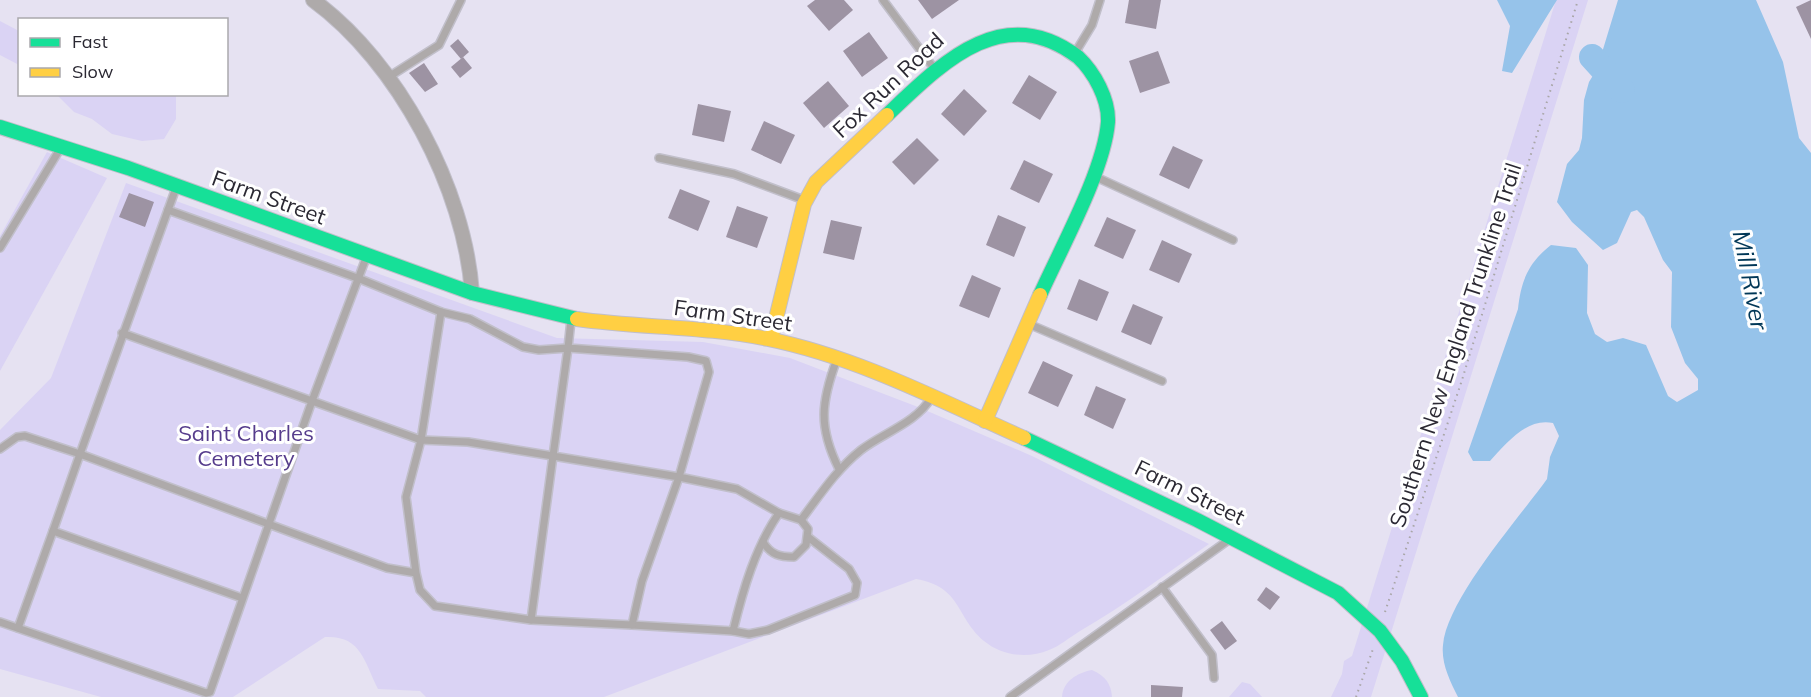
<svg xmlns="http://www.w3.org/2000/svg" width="1811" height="697" viewBox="0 0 1811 697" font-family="Mulish,sans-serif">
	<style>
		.green { fill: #dad3f4 }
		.water { fill: #96c3ea }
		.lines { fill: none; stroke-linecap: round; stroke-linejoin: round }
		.river { stroke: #96c3ea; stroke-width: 26 }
		.building { fill: #9d93a3 }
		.lane-casing { stroke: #c1bfca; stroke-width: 10 }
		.street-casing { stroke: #c1bfca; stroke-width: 16 }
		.fast-casing { stroke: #c1bfca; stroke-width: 16 }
		.slow-casing { stroke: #c1bfca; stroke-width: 16 }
		.path { stroke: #a9a6a7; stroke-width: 2; stroke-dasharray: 1.5 4.5; stroke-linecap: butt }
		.lane { stroke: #aeaaaa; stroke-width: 7 }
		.street { stroke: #aeaaaa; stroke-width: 14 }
		.fast { stroke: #16e098; stroke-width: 14 }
		.slow { stroke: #ffcf43; stroke-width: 14 }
		.labels { text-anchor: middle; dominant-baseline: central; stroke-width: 6; stroke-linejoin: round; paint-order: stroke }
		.street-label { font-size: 22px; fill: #2b2933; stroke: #fff }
		.park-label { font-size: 22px; fill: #563c8c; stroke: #fff }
		.water-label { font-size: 24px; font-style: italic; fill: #003757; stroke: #fff }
	</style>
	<rect width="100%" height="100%" fill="#e6e2f2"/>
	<g class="green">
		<path d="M1556 0H1588L1371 697H1331L1342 674 1344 661 1352 656Z"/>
		<path d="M0 21 19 31V65L0 55Z"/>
		<path d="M57 95H176V119L164 139 142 141 112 134 92 119 74 112Z"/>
		<path d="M47 152 107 178 0 371V236Z"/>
		<path d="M126 183 557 338 703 342 790 358 918 407 1032 456 1209 544C1166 574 1125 605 1080 631 1070 637 1060 646 1049 650 1028 659 1002 656 984 641 955 616 962 587 916 579L604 697H426L420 691 378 689C364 661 361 635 325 637L233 697H101L0 669V430L51 378Z"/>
		<path d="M1092 670C1105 676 1111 683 1112 697H1062C1063 681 1077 673 1092 670Z"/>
		<path d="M1242 682 1250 684 1262 697H1229Z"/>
	</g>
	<g class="water">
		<path d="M1497 0H1557L1512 73 1502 71 1510 26Z"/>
		<path d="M1618 0H1756L1783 62 1799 138 1811 153V697H1458C1450 681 1441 663 1443 645 1447 599 1519 518 1547 479L1550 457 1559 436 1553 423C1527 417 1506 444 1490 461H1473L1468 452 1518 309C1521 281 1528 263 1551 245L1576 248 1588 265 1587 313 1595 334 1607 342 1623 338 1646 345 1668 396 1677 402 1698 390V379L1685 363 1671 327 1672 272 1663 260 1644 217 1637 210 1631 212 1617 243 1603 250 1572 222 1557 202 1567 164 1579 150 1582 138 1584 100 1589 82 1597 69Z"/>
	</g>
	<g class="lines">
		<path class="river" d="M1592 57 1622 90"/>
	</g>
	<g class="building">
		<path d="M815 0H844L853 10 829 31 807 6Z"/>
		<path d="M918 0H959L932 19Z"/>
		<path d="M1129 0H1161L1156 29 1125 23Z"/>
		<path d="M1811 0V39L1796 7Z"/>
		<path d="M869 32 888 58 862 77 843 51Z"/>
		<path d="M458 39 469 52 461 59 450 46Z"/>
		<path d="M1158 51 1170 83 1140 93 1129 61Z"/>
		<path d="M463 57 472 68 460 78 451 67Z"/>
		<path d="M424 63 438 84 425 92 409 73Z"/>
		<path d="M1029 75 1057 92 1040 120 1012 103Z"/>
		<path d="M828 81 849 106 824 128 803 103Z"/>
		<path d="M964 89 987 111 964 136 941 114Z"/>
		<path d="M698 104 731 111 724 142 692 135Z"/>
		<path d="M764 121 795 135 781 164 751 150Z"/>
		<path d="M917 138 939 160 914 185 892 162Z"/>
		<path d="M1173 146 1203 160 1189 189 1159 175Z"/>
		<path d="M1024 160 1053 174 1039 203 1010 189Z"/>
		<path d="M680 189 710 201 698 231 668 218Z"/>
		<path d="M129 193 154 202 145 227 119 217Z"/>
		<path d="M737 206 768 217 757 248 726 237Z"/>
		<path d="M998 215 1026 227 1014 257 986 245Z"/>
		<path d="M1107 217 1136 230 1123 259 1094 246Z"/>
		<path d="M831 220 862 227 854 260 823 253Z"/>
		<path d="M1162 240 1192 254 1179 283 1149 270Z"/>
		<path d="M972 275 1001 288 989 318 959 306Z"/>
		<path d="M1079 279 1109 292 1097 321 1067 309Z"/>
		<path d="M1133 304 1163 317 1151 345 1121 332Z"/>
		<path d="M1043 361 1073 375 1058 407 1028 393Z"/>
		<path d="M1096 386 1126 399 1113 429 1084 415Z"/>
		<path d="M1266 587 1280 597 1270 610 1257 600Z"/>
		<path d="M1222 621 1237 641 1225 650 1210 630Z"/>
		<path d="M1151 685 1183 687 1182 697H1151Z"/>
	</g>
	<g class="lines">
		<g class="lane-casing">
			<g id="lane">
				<path d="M883 0 933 67"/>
				<path d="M1075 53 1092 25 1100 0"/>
				<path d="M387 78 439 45 461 0"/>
				<path d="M659 158 734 174 804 200"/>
				<path d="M1096 177 1233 240"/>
				<path d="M176 188 168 210 360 279 441 312 470 319 523 347 539 350 568 348 553 456 679 477 642 581 632 625 733 631C743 590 755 548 779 513"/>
				<path d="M0 248 60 149"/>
				<path d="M366 258 312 401 421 440 441 312"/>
				<path d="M571 320 568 348 688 357 706 361 709 372 679 477 737 489 779 513 801 520 808 529 806 545 794 557C780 557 771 555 763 542"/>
				<path d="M1031 325 1162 381"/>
				<path d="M837 359C821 402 818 427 839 469"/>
				<path d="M0 449 17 437 25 436 80 454 168 210"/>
				<path d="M801 520C820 495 836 470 861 450 883 433 916 423 931 398"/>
				<path d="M53 531 80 454 387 568 416 573 420 590 435 606 531 620 553 456 468 442 421 440 406 497 416 573"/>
				<path d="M1162 587 1212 655 1214 678"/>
				<path d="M531 620 632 625"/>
				<path d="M0 622 206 693 210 692 312 401 122 333"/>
				<path d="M18 628 53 531 242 598"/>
				<path d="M733 631 749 634 768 630 855 595 857 583 849 569 808 537"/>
				<path d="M1010 697 1230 539"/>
			</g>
		</g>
		<g class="street-casing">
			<path id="street" d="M313 0C398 62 465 189 472 293"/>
		</g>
		<g class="fast-casing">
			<g id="fast">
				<path d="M887 115C941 64 1002 0 1078 57 1094 72 1109 99 1108 122 1104 171 1061 248 1040 295"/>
				<path d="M0 127 128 168 472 293 577 319"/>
				<path d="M1024 438 1197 520 1338 593 1380 631 1402 661 1421 697"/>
			</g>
		</g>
		<g class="slow-casing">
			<g id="slow">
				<path d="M577 319C640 328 705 326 768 339 857 357 941 401 1024 438"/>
				<path d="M771 339 804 204 816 182 887 115"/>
				<path d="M985 421 1040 295"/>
			</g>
		</g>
		<g class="path">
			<path d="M1385 612 1462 380 1578 0"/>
			<path d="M1356 697 1373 649"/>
		</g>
		<use href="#lane" class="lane"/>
		<use href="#street" class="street"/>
		<use href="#fast" class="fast"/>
		<use href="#slow" class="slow"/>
	</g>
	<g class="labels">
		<g class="street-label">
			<text transform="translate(888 85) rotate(-43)">Fox Run Road</text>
			<text transform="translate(269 197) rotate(20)">Farm Street</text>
			<text transform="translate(733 315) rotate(8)">Farm Street</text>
			<text transform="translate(1455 345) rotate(-72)">Southern New England Trunkline Trail</text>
			<text transform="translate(1190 492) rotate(26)">Farm Street</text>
		</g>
		<g class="park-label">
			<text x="246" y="433">Saint Charles<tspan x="246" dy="25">Cemetery</tspan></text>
		</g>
		<g class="water-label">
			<text transform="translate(1751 280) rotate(79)">Mill River</text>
		</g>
	</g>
	<rect x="18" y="18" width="210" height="78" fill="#ffffff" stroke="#aaa9ad" stroke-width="1.5"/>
	<rect x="30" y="38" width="30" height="9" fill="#16e098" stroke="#aaa9ad" stroke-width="1.5"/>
	<text x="72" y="48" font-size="18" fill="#2b2933">Fast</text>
	<rect x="30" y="68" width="30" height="9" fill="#ffcf43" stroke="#aaa9ad" stroke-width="1.5"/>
	<text x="72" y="78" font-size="18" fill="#2b2933">Slow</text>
</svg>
